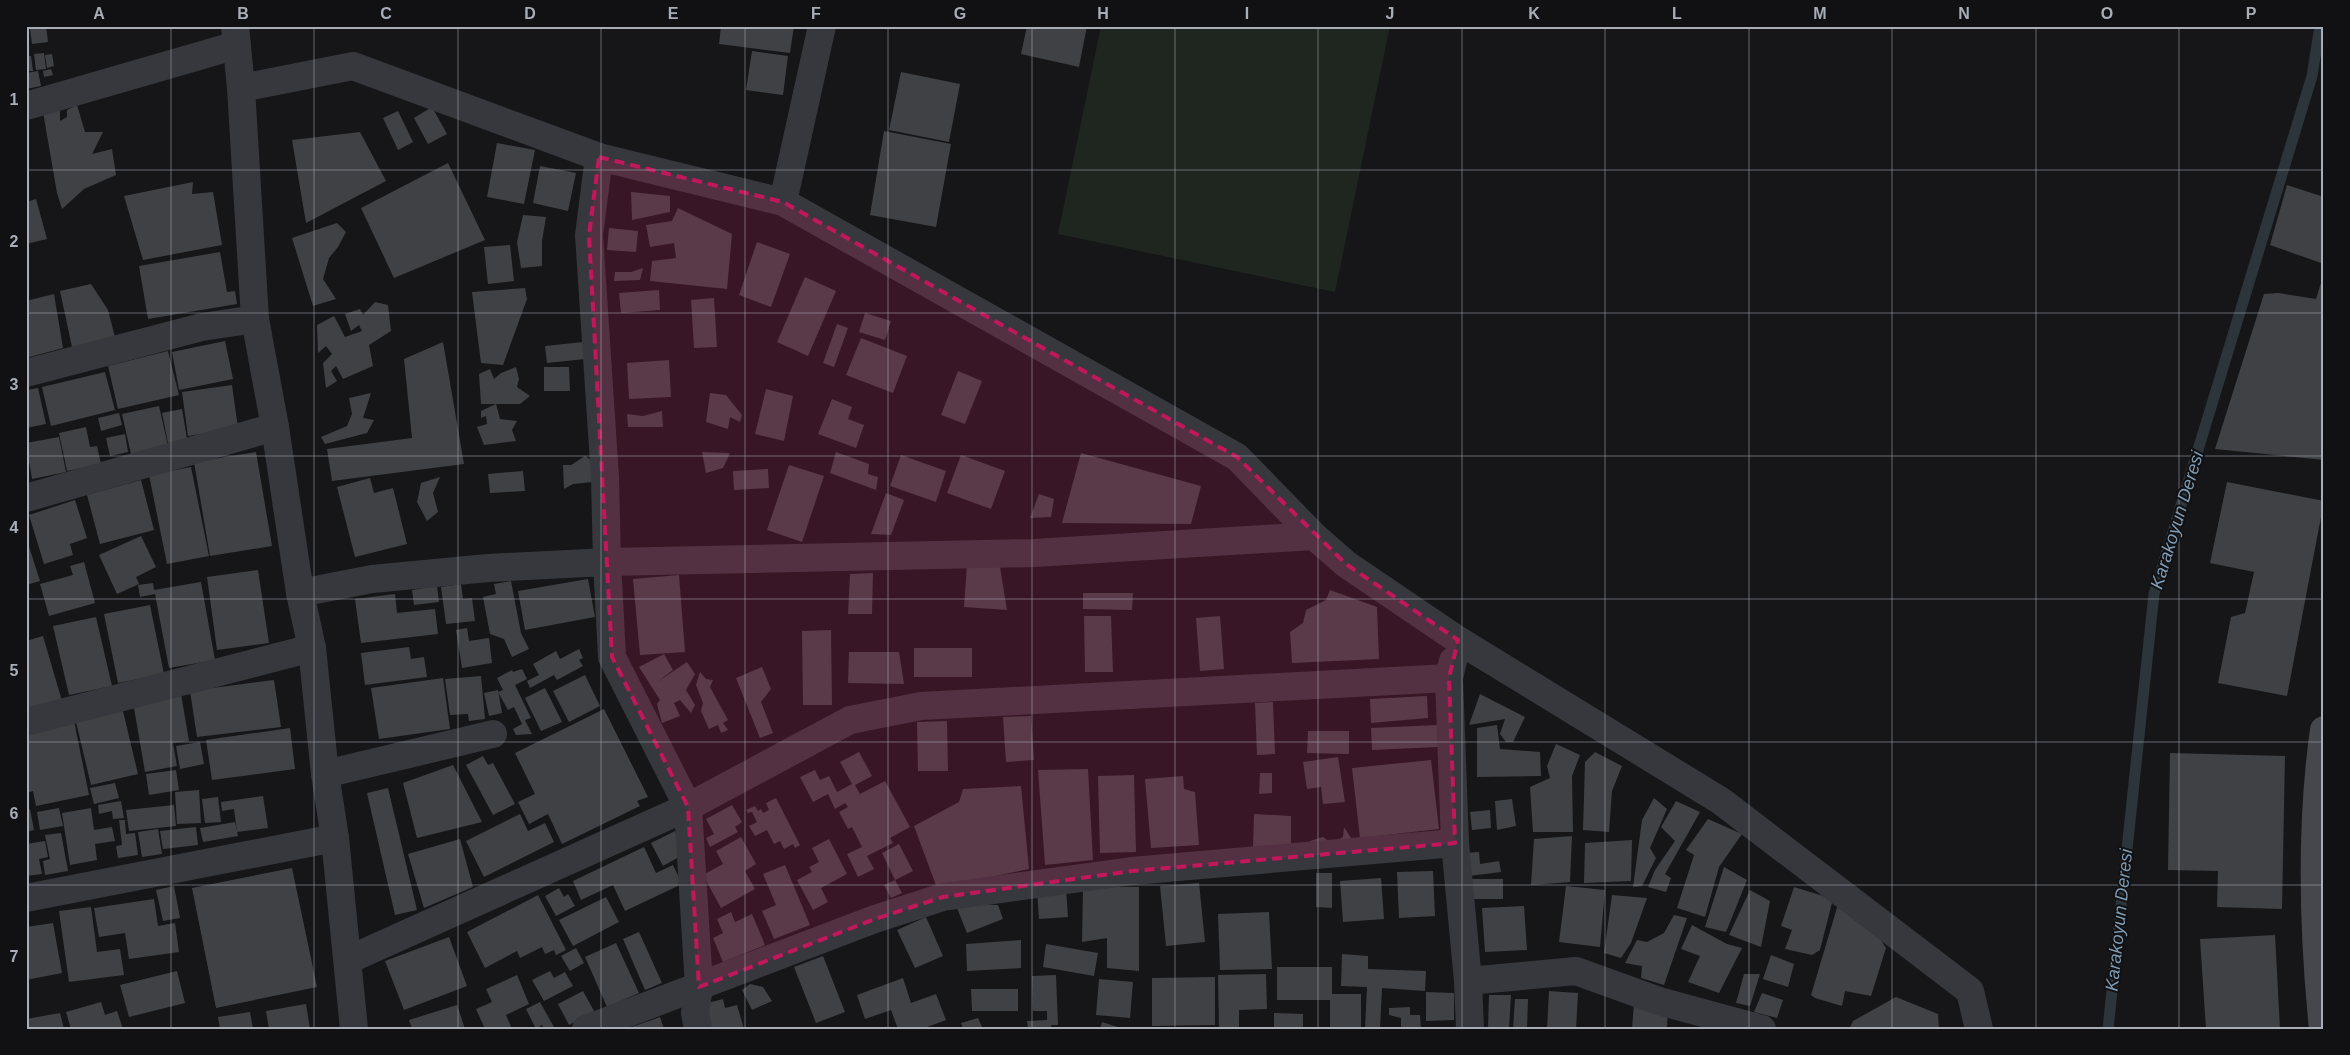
<svg xmlns="http://www.w3.org/2000/svg" width="2350" height="1055" viewBox="0 0 2350 1055" font-family="Helvetica,sans-serif">
	<style>
		.grass { fill: #1e261f }
		.lines { fill: none; stroke-linecap: round; stroke-linejoin: round }
		.stream { stroke: #2c353c; stroke-width: 11 }
		.building { fill: #404145 }
		.minor { stroke: #37383d; stroke-width: 28 }
		.secondary { stroke: #45474d; stroke-width: 28 }
		.marked { fill: #c2185b; fill-opacity: 0.2; stroke: #c2185b; stroke-width: 4; stroke-dasharray: 10 6; stroke-linejoin: round }
		.grid { fill: none; stroke: #a8adb8; stroke-width: 1; stroke-opacity: 0.55 }
		.labels { text-anchor: middle; dominant-baseline: central; stroke-width: 4; stroke-linejoin: round; paint-order: stroke }
		.water-label { font-size: 18px; font-style: italic; fill: #7f9bb3; stroke: #111113 }
		.neatline { fill: none; stroke: #a8adb8; stroke-width: 2 }
		.grid-label { font-size: 16px; text-anchor: middle; font-weight: bold; fill: #a8adb8 }
	</style>
	<rect width="100%" height="100%" fill="#161618"/>
	<path class="grass" d="M1101 26H1390L1335 292 1058 234Z"/>
	<g class="lines">
		<path class="stream" d="M2108 1029 2154 594 2312 76 2320 26"/>
	</g>
	<g class="building">
		<path d="M26 26H46L48 42 32 44 30 29H26Z"/>
		<path d="M721 26H794L790 53 719 44Z"/>
		<path d="M1027 26H1087L1079 67 1021 54Z"/>
		<path d="M752 51 788 56 783 95 746 90Z"/>
		<path d="M44 53 46 69 36 70 34 54Z"/>
		<path d="M52 54 54 66 47 68 45 55Z"/>
		<path d="M26 56H31L33 71H26Z"/>
		<path d="M51 69 53 75 44 77 43 71Z"/>
		<path d="M38 71 41 86 26 89V73Z"/>
		<path d="M901 72 960 84 949 142 889 130Z"/>
		<path d="M77 105 85 132H103L92 154 112 149 116 175 84 189 62 209 57 193 43 112 60 108V121L67 117V110Z"/>
		<path d="M432 107 447 134 428 144 414 118Z"/>
		<path d="M398 111 413 142 398 150 383 118Z"/>
		<path d="M884 131 951 144 936 227 870 215Z"/>
		<path d="M360 132 386 181 306 223 292 140Z"/>
		<path d="M497 143 535 150 524 204 487 197Z"/>
		<path d="M448 163 485 240 394 278 361 208Z"/>
		<path d="M540 166 576 173 568 211 533 203Z"/>
		<path d="M193 182 192 194 213 192 222 245 143 260 124 196Z"/>
		<path d="M2287 185 2324 197V256L2321 263 2270 245Z"/>
		<path d="M631 192 670 196V212L632 220Z"/>
		<path d="M36 199 47 239 26 244V202Z"/>
		<path d="M678 208 732 234 727 289 650 281 652 261 676 258 674 243 650 247 646 225 672 221Z"/>
		<path d="M523 215 546 217 542 241V266L521 268 517 242Z"/>
		<path d="M337 223 346 232 338 247 329 258 323 279 336 299 313 306 292 238Z"/>
		<path d="M609 228 638 231 636 252 607 250Z"/>
		<path d="M757 242 790 254 771 307 739 295Z"/>
		<path d="M510 245 514 281 488 284 484 247Z"/>
		<path d="M220 252 227 292 235 291 237 304 148 319 139 266Z"/>
		<path d="M643 268 640 280 614 281 615 272H631Z"/>
		<path d="M2324 273V460L2215 449 2264 294 2278 293 2316 299Z"/>
		<path d="M805 277 836 291 808 356 777 342Z"/>
		<path d="M91 284 108 310 116 341 72 347 60 291Z"/>
		<path d="M525 288 527 299 503 365 481 363 472 292Z"/>
		<path d="M659 290 660 310 621 313 619 293Z"/>
		<path d="M54 294 63 348 26 358V301Z"/>
		<path d="M714 298 717 347 694 348 691 300Z"/>
		<path d="M375 302 388 305 391 331 369 345 373 366 343 379 336 366 331 371 337 381 326 388 323 363 332 354 326 346 318 353 317 325 334 316 345 337 362 331 359 325 351 331 345 314 360 309 363 315Z"/>
		<path d="M865 313 891 321 885 340 859 332Z"/>
		<path d="M837 324 848 328 834 367 823 363Z"/>
		<path d="M861 338 907 356 893 393 846 375Z"/>
		<path d="M225 341 233 379 179 390 172 352Z"/>
		<path d="M443 342 464 464 332 481 327 449 412 438 404 359Z"/>
		<path d="M583 342 585 359 547 363 545 346Z"/>
		<path d="M168 351 179 395 118 409 108 366Z"/>
		<path d="M669 360 671 397 629 399 627 363Z"/>
		<path d="M516 367 519 379 517 387 530 396 520 404H481L479 374 490 369 494 379 501 373Z"/>
		<path d="M544 367H569L570 391H544Z"/>
		<path d="M958 371 982 381 965 424 941 415Z"/>
		<path d="M105 372 115 410 51 426 42 387Z"/>
		<path d="M232 385 238 428 188 436 182 392Z"/>
		<path d="M38 388 46 424 26 428V390Z"/>
		<path d="M766 389 793 396 784 441 755 434Z"/>
		<path d="M371 393 363 418 374 420 367 433 325 444 321 437 347 426 352 414 349 398Z"/>
		<path d="M710 393 726 395 742 415 740 422 730 417 728 429 706 422Z"/>
		<path d="M832 399 852 407 848 419 864 425 856 448 818 434Z"/>
		<path d="M496 404 500 419 517 421 512 430 516 441 484 445 477 427 487 424 486 416 481 418V411Z"/>
		<path d="M159 406 168 446 131 454 122 414Z"/>
		<path d="M182 409 187 439 168 443 162 413Z"/>
		<path d="M662 411 663 427H628L627 414 643 416Z"/>
		<path d="M119 413 122 425 101 431 98 418Z"/>
		<path d="M86 427 90 447 97 446 101 464 67 471 59 433Z"/>
		<path d="M125 434 128 452 110 456 106 438Z"/>
		<path d="M59 437 66 472 32 479 26 443Z"/>
		<path d="M256 452 272 546 210 556 194 462Z"/>
		<path d="M702 452 730 453 723 468 706 473Z"/>
		<path d="M836 452 869 464 868 474 878 477 876 490 830 473Z"/>
		<path d="M1081 453 1201 486 1191 524 1062 523Z"/>
		<path d="M901 455 946 471 936 502 890 486Z"/>
		<path d="M961 455 1005 471 991 509 947 493Z"/>
		<path d="M585 456 594 462 593 482 573 484 564 489 563 465H571Z"/>
		<path d="M789 465 824 476 802 542 767 530Z"/>
		<path d="M191 467 209 556 167 564 149 475Z"/>
		<path d="M768 469 769 488 734 490 733 471Z"/>
		<path d="M523 471 525 491 490 493 488 474Z"/>
		<path d="M440 477 433 493 438 512 427 521 417 502 421 483Z"/>
		<path d="M370 478 374 493 393 488 407 544 355 557 337 487Z"/>
		<path d="M141 480 154 530 100 544 87 495Z"/>
		<path d="M2227 482 2324 501 2287 696 2218 683 2231 617 2245 613 2254 572 2210 563Z"/>
		<path d="M886 493 904 500 891 535 871 534Z"/>
		<path d="M1039 494 1054 499 1051 517 1030 518Z"/>
		<path d="M75 500 87 538 70 544 73 555 44 564 29 515Z"/>
		<path d="M141 536 156 567 136 577 139 584 117 594 99 555Z"/>
		<path d="M26 537 40 581 26 585Z"/>
		<path d="M84 562 95 603 49 616 40 584 73 575 70 566Z"/>
		<path d="M967 564 1000 567 1007 610 964 607Z"/>
		<path d="M258 570 269 643 217 650 207 577Z"/>
		<path d="M873 573 872 614H848L850 574Z"/>
		<path d="M679 575 685 652 640 655 633 579Z"/>
		<path d="M588 579 595 617 525 630 518 591Z"/>
		<path d="M511 581 521 633 529 649 512 657 504 639 490 634 483 597 496 594 494 584Z"/>
		<path d="M201 582 215 660 169 668 155 594 140 597 138 585 153 583 154 590Z"/>
		<path d="M461 584 463 599 472 598 475 621 446 624 441 587Z"/>
		<path d="M437 586 439 602 414 605 412 590Z"/>
		<path d="M1330 590 1377 607 1379 659 1292 663 1290 632 1303 623 1306 610 1326 600Z"/>
		<path d="M1083 593H1133L1132 610 1083 609Z"/>
		<path d="M395 594 397 613 435 609 438 634 361 643 355 599Z"/>
		<path d="M150 605 164 674 118 683 104 614Z"/>
		<path d="M1084 616H1111L1113 672H1085Z"/>
		<path d="M1220 616 1224 669 1200 671 1196 618Z"/>
		<path d="M96 617 112 686 69 695 53 626Z"/>
		<path d="M467 628 469 641 489 638 492 663 462 668 456 630Z"/>
		<path d="M831 630 832 705H803L802 631Z"/>
		<path d="M43 636 62 701 26 712V641Z"/>
		<path d="M409 647 411 659 424 657 427 677 365 685 361 653Z"/>
		<rect x="914" y="648" width="58" height="29"/>
		<path d="M579 649 583 658 579 660 583 666 557 680 554 675 530 688 527 681 539 675 533 664 556 651 560 659Z"/>
		<path d="M849 652H899L904 684 848 683Z"/>
		<path d="M664 654 673 670 657 682 687 662 695 674 686 690 695 705 691 713 680 700 674 703 680 716 662 723 657 704 660 700 639 667Z"/>
		<path d="M762 667 771 689 761 702 773 733 760 738 736 678Z"/>
		<path d="M522 669 527 679 515 685 531 718 525 720 532 734 516 735 513 729 522 724 514 707 508 710 498 692 503 690 497 678 512 670 513 672Z"/>
		<path d="M700 672 706 679 713 680 710 687 728 720 723 723 728 730 721 733 718 725 709 729 701 711 703 703 696 685Z"/>
		<path d="M585 675 600 706 569 722 553 691Z"/>
		<path d="M481 676 485 719 469 721 468 714 450 715 445 679Z"/>
		<path d="M443 678 450 729 379 739 371 688Z"/>
		<path d="M274 680 281 727 197 737 190 691Z"/>
		<path d="M545 688 562 722 541 731 525 698Z"/>
		<path d="M498 690 502 713 489 716 484 693Z"/>
		<path d="M181 694 189 741 173 743 177 766 145 772 133 702Z"/>
		<path d="M1480 694 1525 717 1513 742H1506L1500 734 1505 719 1469 725Z"/>
		<path d="M1427 696 1428 718 1371 723 1370 699Z"/>
		<path d="M1273 702 1275 754 1257 755 1255 703Z"/>
		<path d="M604 709 648 797 637 801 640 806 562 844 548 814 529 824 518 802 535 794 515 753Z"/>
		<path d="M123 711 138 774 91 785 76 722Z"/>
		<path d="M1031 716 1034 760 1006 762 1003 717Z"/>
		<path d="M74 721 89 795 36 806 33 791 26 793V731Z"/>
		<path d="M947 721 948 771H918L917 722Z"/>
		<path d="M1437 725 1438 747 1372 750 1371 728Z"/>
		<path d="M1497 725 1500 749 1540 752 1541 776 1477 777V728Z"/>
		<path d="M290 728 295 769 212 780 206 740Z"/>
		<path d="M1308 731H1349V754L1307 753Z"/>
		<path d="M200 742 204 764 180 769 176 746Z"/>
		<path d="M1556 744 1580 755 1572 776 1573 832H1533L1530 787 1550 778 1547 766Z"/>
		<path d="M859 752 872 776 855 785 860 794 885 781 910 827 890 838 893 843 867 856 874 869 858 877 847 854 862 847 852 827 848 829 839 812 848 807 845 803 835 809 828 794 813 802 800 777 815 770 820 780 829 776 837 792 852 784 840 762Z"/>
		<path d="M1595 752 1622 766 1612 791 1609 832 1583 830 1585 762Z"/>
		<path d="M2170 753 2285 756 2282 909 2217 907 2218 871 2168 870Z"/>
		<path d="M483 756 488 765 493 763 515 804 493 815 466 765Z"/>
		<path d="M1338 757 1345 802 1323 804 1321 787 1307 789 1303 762Z"/>
		<path d="M1431 760 1439 829 1360 838 1352 768Z"/>
		<path d="M453 765 482 822 417 838 403 783Z"/>
		<path d="M1088 769 1093 860 1045 865 1038 770Z"/>
		<path d="M176 770 179 790 149 795 146 774Z"/>
		<path d="M1260 773H1272V793L1259 794Z"/>
		<path d="M1134 775 1136 852 1100 853 1098 776Z"/>
		<path d="M1183 776 1184 789 1195 792 1199 845 1151 848 1145 779Z"/>
		<path d="M115 783 119 798 94 804 90 788Z"/>
		<path d="M1021 786 1029 869 937 888 914 826 959 802 963 789Z"/>
		<path d="M388 788 417 910 395 915 367 793Z"/>
		<path d="M199 790 201 823 177 824 175 792Z"/>
		<path d="M263 796 268 828 237 832 234 809 222 811 221 802Z"/>
		<path d="M218 797 221 822 205 823 202 799Z"/>
		<path d="M776 798 800 845 795 848 793 844 784 849 780 841 774 844 767 830 755 836 749 826 757 822 752 812 748 813 746 810 755 806 758 811 761 809 763 813 769 810 766 803Z"/>
		<path d="M1654 798 1667 809 1650 848 1656 858 1642 886 1633 887 1642 820Z"/>
		<path d="M1512 799 1516 826 1497 830 1495 801Z"/>
		<path d="M121 801 124 818 113 819 112 811 99 814 98 805Z"/>
		<path d="M1676 801 1700 812 1665 874 1671 878 1666 892 1648 887 1655 870 1675 841 1661 827Z"/>
		<path d="M174 805 176 826 129 831 126 810Z"/>
		<path d="M732 805 742 822 735 827 738 832 710 847 706 838 714 834 706 819Z"/>
		<path d="M59 808 63 826 40 830 37 812Z"/>
		<path d="M91 808 94 830 112 827 115 841 95 844 97 860 70 865 62 813Z"/>
		<path d="M30 809 34 830 26 832V810Z"/>
		<path d="M1490 810 1491 828 1472 830 1470 812Z"/>
		<path d="M520 814 528 831 545 823 554 842 484 877 466 841Z"/>
		<path d="M1254 814 1291 816V849L1253 848Z"/>
		<path d="M1708 819 1742 834 1719 867 1705 917 1677 908 1694 855 1686 850Z"/>
		<path d="M119 820H125L126 834 135 833 138 855 118 858 116 846 122 845Z"/>
		<path d="M235 822 238 836 203 842 200 828Z"/>
		<path d="M196 827 198 845 163 849 160 831Z"/>
		<path d="M1344 827 1353 841 1313 850 1310 841 1323 837 1331 843 1343 837Z"/>
		<path d="M158 829 162 854 142 857 138 832Z"/>
		<path d="M675 831 686 853 663 866 651 843Z"/>
		<path d="M61 833 68 871 45 875 43 861 50 859 45 835Z"/>
		<path d="M1572 836 1570 882 1531 885 1534 839Z"/>
		<path d="M741 837 756 864 745 871 755 889 721 908 703 875 723 864 716 851Z"/>
		<path d="M460 839 473 887 424 908 408 854Z"/>
		<path d="M829 839 847 874 821 888 828 902 813 910 797 880 812 872 809 867 819 862 812 848Z"/>
		<path d="M1632 840 1631 881 1584 883 1585 843Z"/>
		<path d="M45 841 48 857 39 859 42 874 26 876V844Z"/>
		<path d="M899 844 913 871 895 880 882 853Z"/>
		<path d="M644 847 656 873 673 865 682 884 625 911 613 885 581 900 573 881Z"/>
		<path d="M1479 852 1480 864 1499 861 1501 872 1469 876 1466 853Z"/>
		<path d="M785 865 810 925 774 939 762 911 776 905 763 874Z"/>
		<path d="M1724 867 1747 880 1726 932 1705 927Z"/>
		<path d="M292 868 317 987 216 1008 192 888Z"/>
		<path d="M1433 871 1435 916 1399 918 1397 872Z"/>
		<path d="M1316 873H1332V908L1316 907Z"/>
		<path d="M1381 878 1384 919 1343 922 1340 881Z"/>
		<rect x="1472" y="879" width="31" height="20"/>
		<path d="M895 880 902 893 891 898 884 885Z"/>
		<path d="M1199 883 1205 942 1166 946 1160 886Z"/>
		<path d="M174 886 180 918 163 921 156 890Z"/>
		<path d="M1083 886 1139 887V971L1107 968V938L1082 942Z"/>
		<path d="M1566 886 1605 890 1600 947 1559 942Z"/>
		<path d="M1794 887 1833 899 1820 950 1812 955 1785 949 1792 930 1781 926Z"/>
		<path d="M559 888 564 897 568 894 575 906 556 916 545 896Z"/>
		<path d="M1066 889 1068 917 1039 919 1037 890Z"/>
		<path d="M1750 890 1770 901 1761 947 1729 935Z"/>
		<path d="M538 895 566 950 556 955 554 950 545 954 542 947 520 958 517 951 485 968 467 932Z"/>
		<path d="M1612 895 1647 898 1631 943 1621 958 1604 953Z"/>
		<path d="M606 897 619 922 573 946 559 920Z"/>
		<path d="M154 899 158 926 175 923 179 952 129 959 125 933 99 937 94 908Z"/>
		<path d="M1839 901 1868 920 1886 948 1871 996 1845 991 1842 1006 1815 998 1811 995Z"/>
		<path d="M970 904 998 905 1003 919 967 933 957 908Z"/>
		<path d="M1524 906 1527 950 1485 952 1482 908Z"/>
		<path d="M91 907 97 952 120 949 124 975 69 982 59 911Z"/>
		<path d="M731 912 735 922 752 914 765 945 723 962 713 938 723 933 717 919Z"/>
		<path d="M1269 912 1272 969 1220 970 1218 914Z"/>
		<path d="M1674 915 1687 918 1664 985 1641 978 1642 966 1625 963 1637 940 1647 942 1664 933Z"/>
		<path d="M926 917 943 956 915 968 897 930Z"/>
		<path d="M53 923 62 973 26 980V927Z"/>
		<path d="M1692 925 1727 944 1742 948 1719 993 1688 982 1700 956 1681 949Z"/>
		<path d="M639 932 662 983 645 990 623 939Z"/>
		<path d="M2275 935 2280 1029H2206L2200 939Z"/>
		<path d="M449 937 467 986 404 1010 385 961Z"/>
		<path d="M1021 940V968L967 971 966 944Z"/>
		<path d="M616 943 639 993 607 1007 585 957Z"/>
		<path d="M1046 944 1098 953 1094 976 1043 967Z"/>
		<path d="M576 948 584 963 570 971 561 956Z"/>
		<path d="M1342 954 1368 956V969L1426 971 1425 991 1382 988 1380 1029H1365L1367 987 1341 986Z"/>
		<path d="M1771 955 1794 964 1788 987 1763 979Z"/>
		<path d="M823 956 845 1012 816 1023 794 967Z"/>
		<path d="M1277 967H1332V994H1361V1029H1330V1000H1277Z"/>
		<path d="M177 971 185 1003 129 1017 120 985Z"/>
		<path d="M550 971 554 978 565 972 573 986 544 1001 532 980Z"/>
		<path d="M1266 974 1267 1009 1239 1010V1029H1219L1218 975Z"/>
		<path d="M1744 974H1760L1750 1006 1736 1003Z"/>
		<path d="M517 975 529 1004 506 1015 512 1029H485L476 1009 492 1002 486 989Z"/>
		<path d="M1056 975 1058 1025H1051L1052 1029H1028L1027 1021 1047 1020V1011H1033L1032 976Z"/>
		<path d="M1215 977V1025L1152 1026V978Z"/>
		<path d="M903 978 911 1003 936 994 946 1020 922 1029H898L891 1010 865 1019 857 995Z"/>
		<path d="M1099 979 1133 982 1130 1018 1096 1015Z"/>
		<path d="M750 984 763 987 772 1001 752 1010 742 990Z"/>
		<path d="M971 989H1018V1011H972Z"/>
		<path d="M583 991 594 1011 569 1025 558 1004Z"/>
		<path d="M1549 991 1578 993 1576 1029H1547Z"/>
		<path d="M1426 992 1454 993V1020L1426 1021Z"/>
		<path d="M1762 993 1783 1000 1777 1018 1754 1012Z"/>
		<path d="M1489 995H1511L1509 1029H1488Z"/>
		<path d="M1896 997 1938 1014 1939 1029H1849L1853 1021Z"/>
		<path d="M723 999 725 1008 737 1005 744 1029H711L704 1004Z"/>
		<path d="M1515 999H1528L1527 1029H1513Z"/>
		<path d="M101 1002 105 1015 117 1011 123 1029H71L66 1012Z"/>
		<path d="M540 1002 555 1029H544L542 1025 536 1029 526 1009Z"/>
		<path d="M1634 1003 1668 1009 1667 1029H1632Z"/>
		<path d="M306 1004 310 1029H269L266 1011Z"/>
		<path d="M457 1005 465 1029H412L409 1020Z"/>
		<path d="M1410 1007V1015H1420L1421 1029H1401V1018L1389 1015V1008Z"/>
		<path d="M250 1012 253 1029H220L218 1017Z"/>
		<path d="M60 1013 64 1029H26V1019Z"/>
		<path d="M1274 1013 1303 1014V1029H1274Z"/>
		<path d="M660 1017 664 1029H629V1028Z"/>
		<path d="M978 1018 983 1029H963L961 1023Z"/>
		<path d="M1102 1022 1121 1028V1029H1100Z"/>
	</g>
	<g class="lines">
		<g class="minor">
			<path d="M235 26 241 88 255 319 275 427 300 593 312 648 325 774 335 838 354 1029"/>
			<path d="M241 88 353 66 599 157 783 202 1237 457 1314 536 1346 564 1458 640 1721 801 1970 991 1979 1029"/>
			<path d="M26 106 237 45"/>
			<path d="M599 157 589 235 605 478 607 562 612 657 688 807 699 987 695 1013 698 1029"/>
			<path d="M783 202 822 26"/>
			<path d="M26 373 202 327 255 319"/>
			<path d="M26 498 275 427"/>
			<path d="M300 593 372 579 488 568 607 562 1034 553 1314 536"/>
			<path d="M1453 661 1449 678 1455 843 1468 981 1470 1029"/>
			<path d="M26 722 312 648"/>
			<path d="M325 774 493 734"/>
			<path d="M26 898 335 838"/>
			<path d="M348 960 688 807 850 720 921 706 1449 678"/>
			<path d="M1468 981 1576 971 1659 1001 1762 1029"/>
			<path d="M586 1029 875 919 943 897 1132 871 1455 843"/>
		</g>
		<path class="secondary" d="M2323 1029C2313 930 2310 829 2324 730"/>
	</g>
	<path class="marked" d="M599 157 783 202 1237 457 1346 564 1458 640 1449 678 1455 843 1132 871 943 897 875 919 699 987 688 807 612 657 589 235Z"/>
	<path class="grid" d="M171 26V1029M314 26V1029M458 26V1029M601 26V1029M745 26V1029M888 26V1029M1032 26V1029M1175 26V1029M1318 26V1029M1462 26V1029M1605 26V1029M1749 26V1029M1892 26V1029M2036 26V1029M2179 26V1029M26 170H2324M26 313H2324M26 456H2324M26 599H2324M26 742H2324M26 885H2324"/>
	<g class="labels">
		<g class="water-label">
			<text transform="translate(2177 520) rotate(-73)">Karakoyun Deresi</text>
			<text transform="translate(2119 920) rotate(-84)">Karakoyun Deresi</text>
		</g>
	</g>
	<rect width="2350" height="1055" fill="none" stroke="#111113" stroke-width="55"/>
	<rect x="28" y="28" width="2294" height="1000" class="neatline"/>
	<g class="grid-label">
		<text x="99" y="19">A</text>
		<text x="243" y="19">B</text>
		<text x="386" y="19">C</text>
		<text x="530" y="19">D</text>
		<text x="673" y="19">E</text>
		<text x="816" y="19">F</text>
		<text x="960" y="19">G</text>
		<text x="1103" y="19">H</text>
		<text x="1247" y="19">I</text>
		<text x="1390" y="19">J</text>
		<text x="1534" y="19">K</text>
		<text x="1677" y="19">L</text>
		<text x="1820" y="19">M</text>
		<text x="1964" y="19">N</text>
		<text x="2107" y="19">O</text>
		<text x="2251" y="19">P</text>
		<text x="14" y="105">1</text>
		<text x="14" y="247">2</text>
		<text x="14" y="390">3</text>
		<text x="14" y="533">4</text>
		<text x="14" y="676">5</text>
		<text x="14" y="819">6</text>
		<text x="14" y="962">7</text>
	</g>
</svg>
